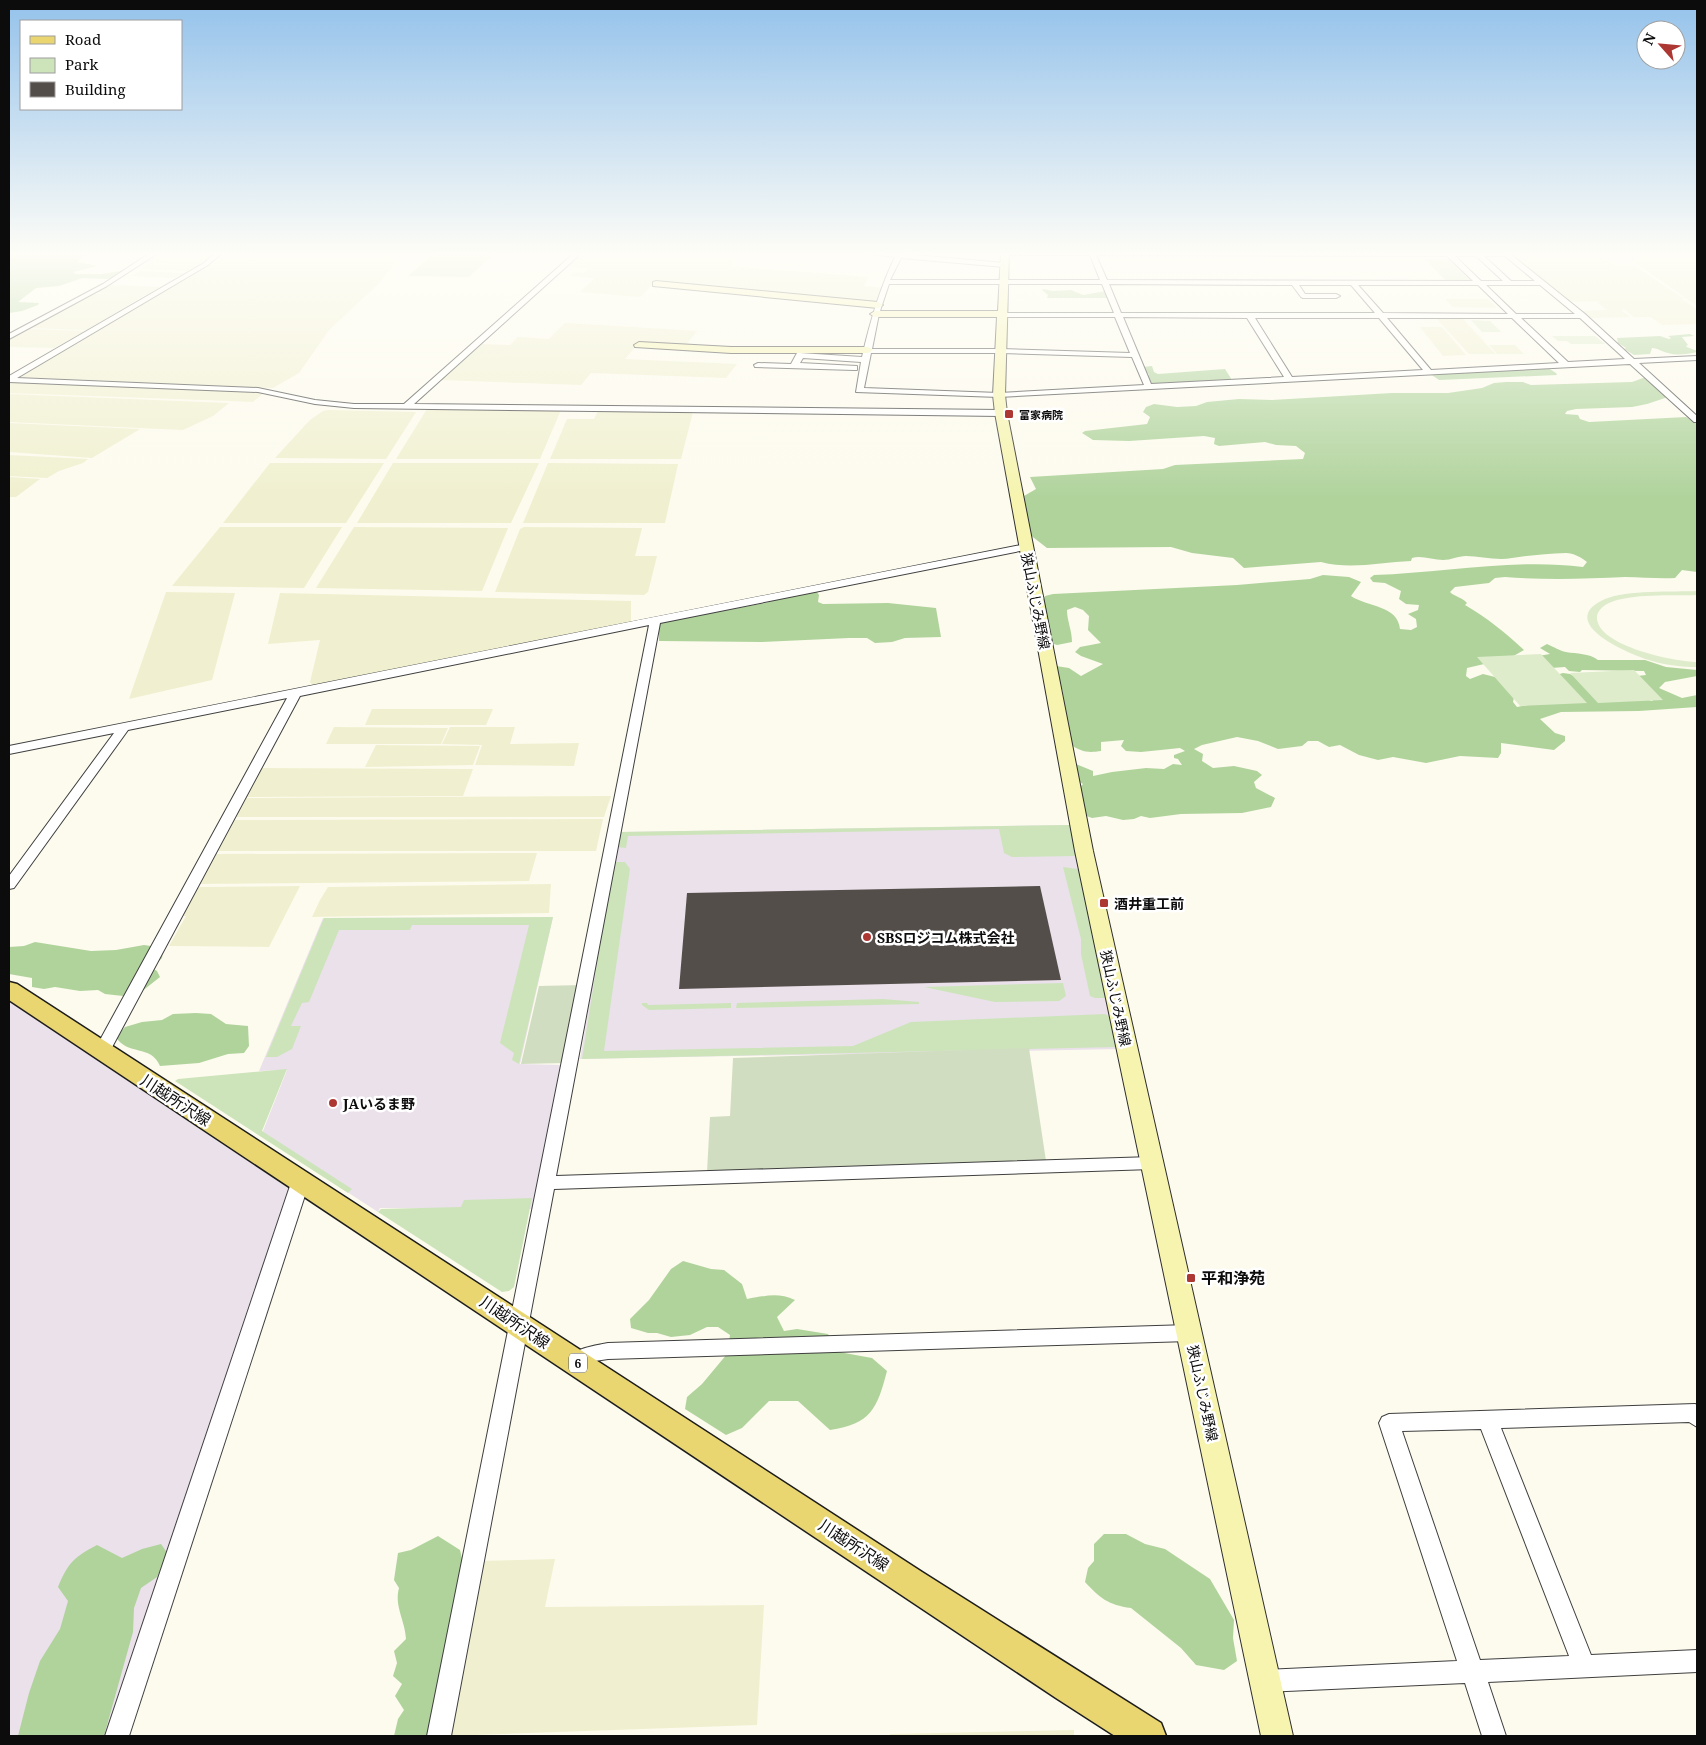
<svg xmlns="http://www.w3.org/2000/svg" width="1706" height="1745" viewBox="0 0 1706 1745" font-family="'Noto Serif','Noto Sans JP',serif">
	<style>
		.industrial { fill: #eae1ea }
		.farmland { fill: #f0f0d0 }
		.green { fill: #cde4bb }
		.forest { fill: #b0d39c }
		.cemetery { fill: #d1ddc1 }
		.pitch { fill: #deeccc }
		.building { fill: #544e4a }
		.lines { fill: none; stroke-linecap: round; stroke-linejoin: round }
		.street-casing { stroke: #3f3f3f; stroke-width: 2 }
		.secondary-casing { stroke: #2e2e2e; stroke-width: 2 }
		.primary-casing { stroke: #1d1d1d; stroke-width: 3 }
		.street { fill: #fff; fill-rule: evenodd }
		.secondary { fill: #f6f4af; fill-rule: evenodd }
		.primary { fill: #ead671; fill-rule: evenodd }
		.poi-dot { fill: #ad3733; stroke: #fff; stroke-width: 2 }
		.labels { text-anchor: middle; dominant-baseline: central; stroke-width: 5; stroke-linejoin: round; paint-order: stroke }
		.far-poi-label { font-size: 11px; font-weight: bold; fill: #0c0c0c; stroke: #fff; text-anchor: start }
		.shield { fill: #fff; stroke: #555; stroke-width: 1 }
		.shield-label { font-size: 12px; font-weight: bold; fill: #0c0c0c }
		.street-label { font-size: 14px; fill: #0c0c0c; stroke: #fff }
		.poi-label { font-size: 14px; font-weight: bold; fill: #0c0c0c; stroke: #fff; text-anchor: start }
		.near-street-label { font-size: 16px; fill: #0c0c0c; stroke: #fff }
		.near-poi-label { font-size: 16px; font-weight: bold; fill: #0c0c0c; stroke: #fff; text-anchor: start }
	</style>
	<rect width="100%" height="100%" fill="#fdfbee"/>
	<g class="industrial">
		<path d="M1068 825 1121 1049 580 1059 618 832Z"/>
		<path d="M553 917 520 1064 563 1065 532 1209 380 1208 378 1212 261 1136 287 1070 259 1071 323 918Z"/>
		<path d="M9 1001 212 1135 292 1191 107 1736H9Z"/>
	</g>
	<g class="farmland">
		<path d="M161 253 198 254 224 253 188 271 141 269 151 263 180 264 149 262Z"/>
		<path d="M233 253H403L379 283 330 329 299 373 273 388 18 377 174 283Z"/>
		<path d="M578 253H690L739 257 731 266 868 277 864 286 882 288 877 303 654 283 640 297 580 292 595 278 570 276 574 272 583 273 589 269 567 266 578 256Z"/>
		<path d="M1525 253H1596L1615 266H1635L1684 299 1670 300H1683L1697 309V324L1662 325 1651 317H1634L1624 309 1621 310 1630 317 1588 318 1579 311 1601 310 1604 313 1602 310H1607L1597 302 1601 301 1568 302 1513 257 1527 256Z"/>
		<path d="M1621 253H1697V306L1633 261Z"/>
		<path d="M140 271 184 273 174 278 131 276Z"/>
		<path d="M109 285 160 287 146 295 96 293Z"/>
		<path d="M94 294 145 295 87 330 30 328Z"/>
		<path d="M1445 299H1488L1497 308 1453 307Z"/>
		<path d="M1461 317 1487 345 1496 354H1469L1436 318Z"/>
		<path d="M565 323 697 331 685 346 638 344 625 359 737 364 726 378 591 373 581 385 441 380 482 344 510 345 518 337 549 339Z"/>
		<path d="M1420 327H1442L1466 355 1443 356Z"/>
		<path d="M28 329 85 331 54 348 9 347V340Z"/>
		<path d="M1489 345H1515L1524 354H1497Z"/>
		<path d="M9 382H12L265 392 253 402 230 401 9 393Z"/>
		<path d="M9 394 229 403 213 416 183 430 9 422Z"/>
		<path d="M427 409 561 410 540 459H396Z"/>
		<path d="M323 411 328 410 416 412 386 459 275 458 310 420Z"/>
		<path d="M598 411 693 412 681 459H550L567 419H594Z"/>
		<path d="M9 423 140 429 92 458 9 452Z"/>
		<path d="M9 455 88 459 83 463 59 471 47 478 9 476Z"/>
		<path d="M270 463H384L346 523H223Z"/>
		<path d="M393 463H539L511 523H357Z"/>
		<path d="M548 463 678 464 665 523H523Z"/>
		<path d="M9 477 40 479 16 497H9Z"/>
		<path d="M220 527H342L304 588 172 586Z"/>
		<path d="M354 527 508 528 482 591 316 588Z"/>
		<path d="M524 527 642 528 635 556H657L648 592 644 595 495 592 520 529Z"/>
		<path d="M166 592 235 593 212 680 129 699Z"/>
		<path d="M280 593 631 601V623L313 686 310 682 320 640 268 644Z"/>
		<path d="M372 709H493L486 725H365Z"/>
		<path d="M334 727 448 728 441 744H326Z"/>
		<path d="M450 727H515L510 744 579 743 574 766 475 765 482 745 442 744Z"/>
		<path d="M376 745 480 746 473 765 365 767Z"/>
		<path d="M259 768 473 769 463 796 244 797Z"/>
		<path d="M611 796 604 817H234L244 798Z"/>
		<path d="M603 819 596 851H214L231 820Z"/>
		<path d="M537 853 529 881 198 884 214 854Z"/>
		<path d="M551 884 549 913 312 917 320 900 328 887Z"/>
		<path d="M300 886 269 947 169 946 186 916H179L195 890 200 887Z"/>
		<path d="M555 1559 545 1607 764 1605 757 1725 448 1736 479 1561Z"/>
		<path d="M1074 1730V1736H890V1734Z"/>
	</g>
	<g class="green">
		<path d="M435 253H494L469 277 408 276Z"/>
		<path d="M1425 259H1448L1472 282H1447Z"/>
		<path d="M1070 825 1077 854 1074 856 1012 857 1004 853 999 829 628 836 626 848 617 847 620 832Z"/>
		<path d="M613 862H625L630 869 604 1051 853 1046 911 1022 1105 1014 1110 1017 1117 1047 582 1059Z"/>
		<path d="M1063 867 1078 869 1109 998H1095L1090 996 1081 954V939Z"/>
		<path d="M553 917 519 1064 512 1060 514 1053 500 1043 529 925H412L410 930H339L309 1002 302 1003 291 1026H301L292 1049 277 1057H266L324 918Z"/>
		<path d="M1063 983 1066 996 1059 1001 995 1002 924 987Z"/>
		<path d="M883 999 919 1002V1004L736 1008 737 1003Z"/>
		<path d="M642 1003H647L648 1005 731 1003V1008L649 1010 642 1005Z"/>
		<path d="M287 1069 262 1131 352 1189 348 1193 175 1081 178 1079Z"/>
		<path d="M532 1198 514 1287 509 1291 502 1292 378 1212 381 1209 461 1207 464 1200Z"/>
	</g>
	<g class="forest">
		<path d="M9 253H96L82 257 78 262 97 266 73 272 76 274H102L126 270 115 277 107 279 82 278 59 286 36 288 18 302 39 303 38 305 22 311 9 313Z"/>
		<path d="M1043 289 1053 291 1071 290 1083 295 1106 291 1109 298H1047L1048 295 1042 290Z"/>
		<path d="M1690 334 1694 336 1682 337 1688 345 1686 346 1687 347 1697 351V352C1687 354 1678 356 1668 353 1662 352 1658 348 1652 348L1650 354 1634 355 1624 349 1626 348 1618 343 1617 338 1660 336 1669 339 1671 338 1668 336Z"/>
		<path d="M1152 366 1154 372 1158 374 1225 369 1232 380 1154 385 1149 382 1146 376 1149 375 1143 367Z"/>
		<path d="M1548 368 1556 373 1557 375 1439 380 1429 373Z"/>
		<path d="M1643 378H1648L1668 397 1647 404 1632 407 1576 409 1567 411 1565 414 1578 415 1580 419 1589 422 1686 417 1697 423V572L1682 570 1675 578C1658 579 1642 577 1625 577 1585 579 1544 580 1505 577L1495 578 1489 583 1455 587 1450 592C1455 597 1462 597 1467 603L1465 605C1486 617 1506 633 1524 650L1510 658 1467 668 1466 676 1470 679 1483 674 1503 679 1514 697 1513 702 1517 707 1528 705 1553 676 1563 673 1570 674 1583 681 1652 701 1657 696 1637 676 1646 675 1644 671 1582 670 1580 672 1569 671 1565 667 1551 668 1538 656 1550 654 1540 648 1547 644C1554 647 1560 651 1566 652 1577 654 1589 653 1598 660H1645L1666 667 1697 670V676L1665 682 1659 688 1682 698 1697 695V707L1639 711 1561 712 1540 719 1555 733 1565 736V741L1554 750 1501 743V753L1498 758 1460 756 1426 763 1393 757 1378 760 1359 755 1340 745 1329 747 1318 741H1308L1302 746 1278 749 1258 741 1237 737 1202 745 1194 749 1203 754 1202 761 1213 768 1234 766 1257 771 1262 775 1254 782 1256 788 1275 798 1271 807 1242 813 1181 814 1150 818 1141 816 1134 819 1123 820 1106 816 1092 818 1084 815 1076 791 1083 784 1075 779 1071 762 1093 771V776L1112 772 1146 768 1164 769 1173 764 1182 765 1178 759 1174 758V755L1185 751 1180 748 1141 752 1126 751 1121 746 1124 740 1101 742V751C1088 753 1081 752 1070 744L1066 734 1069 725 1067 718 1062 712 1061 705 1064 700 1062 689 1057 678 1056 666 1069 668 1081 676 1103 664 1081 656 1075 652 1080 647 1101 643 1088 630 1089 616 1083 610 1075 607 1067 610C1067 621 1072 630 1072 642L1057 645 1051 643 1042 601 1045 596 1053 594 1237 585 1310 579 1323 575 1349 577 1361 582 1351 596C1367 607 1398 605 1400 629L1411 630 1417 627 1416 619 1408 614 1418 610 1419 605 1406 604 1399 599 1401 591 1385 583 1373 582 1370 578 1374 575C1442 573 1516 558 1583 567L1587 562C1581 557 1573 553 1566 553 1547 554 1530 555 1512 558 1497 561 1480 556 1466 556 1458 556 1451 560 1443 560 1433 560 1421 555 1412 558L1411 561C1381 562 1351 570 1321 562L1244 568 1233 558 1192 553 1171 547 1047 548 1029 534 1024 496 1036 489 1030 477 1163 469 1175 465 1303 459 1305 453 1296 446 1276 445 1265 442 1219 446 1214 444 1215 438 1204 436 1129 441 1093 440 1082 433 1085 431 1147 424 1150 417 1143 412 1146 407 1154 404 1177 407 1196 406 1207 402 1239 399 1272 400 1392 393H1448L1482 388 1494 383 1506 382H1523L1531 385 1632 382Z"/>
		<path d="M806 592H817L819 595 818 602 823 604 888 603 936 608 941 637 905 638 892 642 875 643 867 638H849L762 642 659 641V623L765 603Z"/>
		<path d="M35 942 91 951 116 950 144 945 151 946 163 952 162 958 152 968 157 971 160 977 141 992 123 996 105 994 98 990 80 991 55 987 44 989 32 987V978L9 974V947L24 946Z"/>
		<path d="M196 1013 211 1014 226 1024 248 1026 249 1046 244 1053 228 1054 199 1063 160 1066C151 1044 127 1056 116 1037L125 1027 142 1022 162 1020 173 1014Z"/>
		<path d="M683 1261 711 1269 724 1270 742 1284 747 1299C765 1296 778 1292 795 1300L777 1317 784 1331 797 1329 828 1334 839 1352 872 1358 887 1371C877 1409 871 1424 830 1430L798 1401H769L742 1428 726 1435 685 1409 687 1397 702 1384 727 1354 730 1335 718 1327H707L690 1335 671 1337 657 1333H648L631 1328 630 1319 649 1300 671 1269Z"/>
		<path d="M1104 1534H1126L1145 1544 1165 1549 1210 1579 1234 1620 1233 1638 1237 1661 1224 1670 1196 1665 1181 1648 1131 1608C1108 1605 1100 1598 1085 1582L1088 1568 1094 1561V1544Z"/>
		<path d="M438 1536 460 1550 464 1567 435 1736H394L398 1719 404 1710 395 1696 402 1684 393 1676 397 1663 394 1651 406 1639C405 1620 394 1606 399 1588L394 1580 398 1553 411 1550Z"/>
		<path d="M161 1544 168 1554 157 1577 141 1588 134 1608 133 1632 104 1736H18L29 1693 40 1661 60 1629 68 1601 58 1587C68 1563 74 1557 97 1545L122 1558 142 1549Z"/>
	</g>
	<g class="cemetery">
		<path d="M582 985 565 1063 521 1064 539 986Z"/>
		<path d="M1029 1048 1046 1161 707 1172 710 1117 730 1116 733 1058Z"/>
	</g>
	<g class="pitch">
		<path d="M1471 320 1490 321 1501 332H1482Z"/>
		<path d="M1552 336H1595L1605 344H1571L1567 341H1558Z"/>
		<path d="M1697 591V595C1672 596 1631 593 1609 603 1604 605 1597 611 1597 617 1596 646 1676 662 1697 662V667C1682 667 1666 665 1652 661 1630 655 1553 622 1605 599 1627 590 1673 592 1697 591Z"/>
		<path d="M1541 654 1587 703 1520 706 1477 657Z"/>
		<path d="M1634 670 1663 700 1598 703 1570 673Z"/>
	</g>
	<path class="building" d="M1040 886 1061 980 679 989 687 893Z"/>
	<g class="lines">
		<g class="street-casing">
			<g id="street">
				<path d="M150 253H158L107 286 9 339V334L103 284Z"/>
				<path d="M215 253H222L208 265 17 378 258 388 315 400 354 404H404L572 255V253H578L577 257 414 404 1001 410 1005 413 1001 416 354 408 315 404 258 392 9 382V376L204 263Z"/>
				<path d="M867 253H892L1004 263 1007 265 1004 267 901 258 890 280H1100L1090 255H1009L1006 253H1509L1585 314 1634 359 1697 356V360L1639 363 1697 416V422H1694L1630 364 999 397 856 392 861 362 803 358 800 363 857 366V370H854L755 367 754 365 758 363 791 364 797 353H800L862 357C870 322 879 290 895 257ZM1096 255 1447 256 1473 281 1107 280ZM1455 256H1476L1503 281H1481ZM1484 256H1505L1535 281H1511ZM889 284H1102L1114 313H1002L998 315 1002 317H1115L1130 353 1001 349H872L879 314ZM1109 284 1292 285 1301 297 1303 298H1336L1340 296 1336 294H1305L1299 285H1351L1375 313H1121ZM1358 285H1478L1508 314 1383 313ZM1486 285H1540L1575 314H1516ZM1123 317 1247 318 1284 377 1151 384ZM1255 318H1379L1423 370 1292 377ZM1387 318H1512L1559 363 1431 370ZM1521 318H1580L1625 359 1568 362ZM871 353H1001L1132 357 1144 385 999 393 864 388Z"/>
				<path d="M1026 544 1030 545V549L660 623 556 1176 1152 1157 1158 1159 1161 1163 1158 1167 1152 1169 554 1189 451 1736H427L649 625 300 696 110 1051 108 1055 102 1056 96 1055 94 1051 287 698 128 730 14 888 9 889V876L114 733 9 754V746C348 678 687 610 1026 544Z"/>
				<path d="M301 1174 307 1175 310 1180 129 1736H105L292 1180 295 1175Z"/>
				<path d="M1189 1325 1196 1327 1199 1333 1196 1339 1189 1341 608 1359 595 1361 575 1370 568 1368 565 1362C572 1348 594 1346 608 1343Z"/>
				<path d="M1695 1404 1697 1405V1427L1689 1422 1501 1428 1591 1655 1697 1650V1672L1488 1682 1506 1736H1482L1465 1683 1266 1692 1258 1689 1254 1681 1258 1673 1266 1670 1457 1661 1379 1423 1382 1417 1389 1414ZM1481 1429 1569 1656 1480 1660 1402 1431Z"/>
			</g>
		</g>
		<g class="secondary-casing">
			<g id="secondary">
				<path d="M1001 253H1009L1005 395 1007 413 1093 851 1293 1736H1261L1075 851 995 413 993 395 997 317H875L870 314 875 311H998Z"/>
				<path d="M656 281 878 302 883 305 878 308 653 286V282Z"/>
				<path d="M639 342 731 347H868L873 350 868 353H731L635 347 634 345Z"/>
			</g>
		</g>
		<g class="primary-casing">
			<path id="primary" d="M9 982 17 984 922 1572 1161 1723 1166 1736H1115L1056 1698 9 1000Z"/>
		</g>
		<use href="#street" class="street"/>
		<use href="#secondary" class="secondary"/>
		<use href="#primary" class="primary"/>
	</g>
	<linearGradient id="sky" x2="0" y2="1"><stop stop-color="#94c2eb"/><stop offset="0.51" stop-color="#fefdf7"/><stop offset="1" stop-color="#fefdf7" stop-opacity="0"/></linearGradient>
	<rect width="1706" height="497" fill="url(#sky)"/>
	<g class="poi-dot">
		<rect x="1004" y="409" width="10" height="10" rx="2.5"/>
		<rect x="1099" y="898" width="10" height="10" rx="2.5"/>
		<circle cx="867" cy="937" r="5"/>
		<circle cx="333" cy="1103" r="5"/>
		<rect x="1186" y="1273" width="10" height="10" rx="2.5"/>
	</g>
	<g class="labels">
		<g class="far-poi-label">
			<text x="1019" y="414">富家病院</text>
		</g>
		<rect class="shield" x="569" y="1353.5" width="18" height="19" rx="4"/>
		<g class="shield-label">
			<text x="578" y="1363">6</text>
		</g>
		<g class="street-label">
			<text transform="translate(1036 601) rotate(79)">狭山ふじみ野線</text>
			<text transform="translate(1116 998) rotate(78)">狭山ふじみ野線</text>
			<text transform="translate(1203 1393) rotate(78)">狭山ふじみ野線</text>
		</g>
		<g class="poi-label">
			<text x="1114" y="903">酒井重工前</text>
			<text x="877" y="937">SBSロジコム株式会社</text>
			<text x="343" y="1103">JAいるま野</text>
		</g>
		<g class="near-street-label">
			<text transform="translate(176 1100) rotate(33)">川越所沢線</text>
			<text transform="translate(515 1322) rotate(34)">川越所沢線</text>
			<text transform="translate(854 1545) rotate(33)">川越所沢線</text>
		</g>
		<g class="near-poi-label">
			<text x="1201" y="1278">平和浄苑</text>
		</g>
	</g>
	<rect width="1706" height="1745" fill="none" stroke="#0c0c0c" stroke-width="20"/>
	<rect x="20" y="20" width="162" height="90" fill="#ffffff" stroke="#9e9e9e"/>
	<rect x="30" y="36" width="25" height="8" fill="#ead671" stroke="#9e9e9e"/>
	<text x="65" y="45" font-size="15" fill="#0c0c0c">Road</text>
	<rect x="30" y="58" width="25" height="15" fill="#cde4bb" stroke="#9e9e9e"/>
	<text x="65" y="70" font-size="15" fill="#0c0c0c">Park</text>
	<rect x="30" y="82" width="25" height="15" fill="#544e4a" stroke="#9e9e9e"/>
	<text x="65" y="95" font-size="15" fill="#0c0c0c">Building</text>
	<g transform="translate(1661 45) rotate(297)"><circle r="24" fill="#ffffff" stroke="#9e9e9e"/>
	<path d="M0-4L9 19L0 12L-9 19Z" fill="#ad3733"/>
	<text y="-8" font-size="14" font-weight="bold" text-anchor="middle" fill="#0c0c0c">N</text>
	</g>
</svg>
